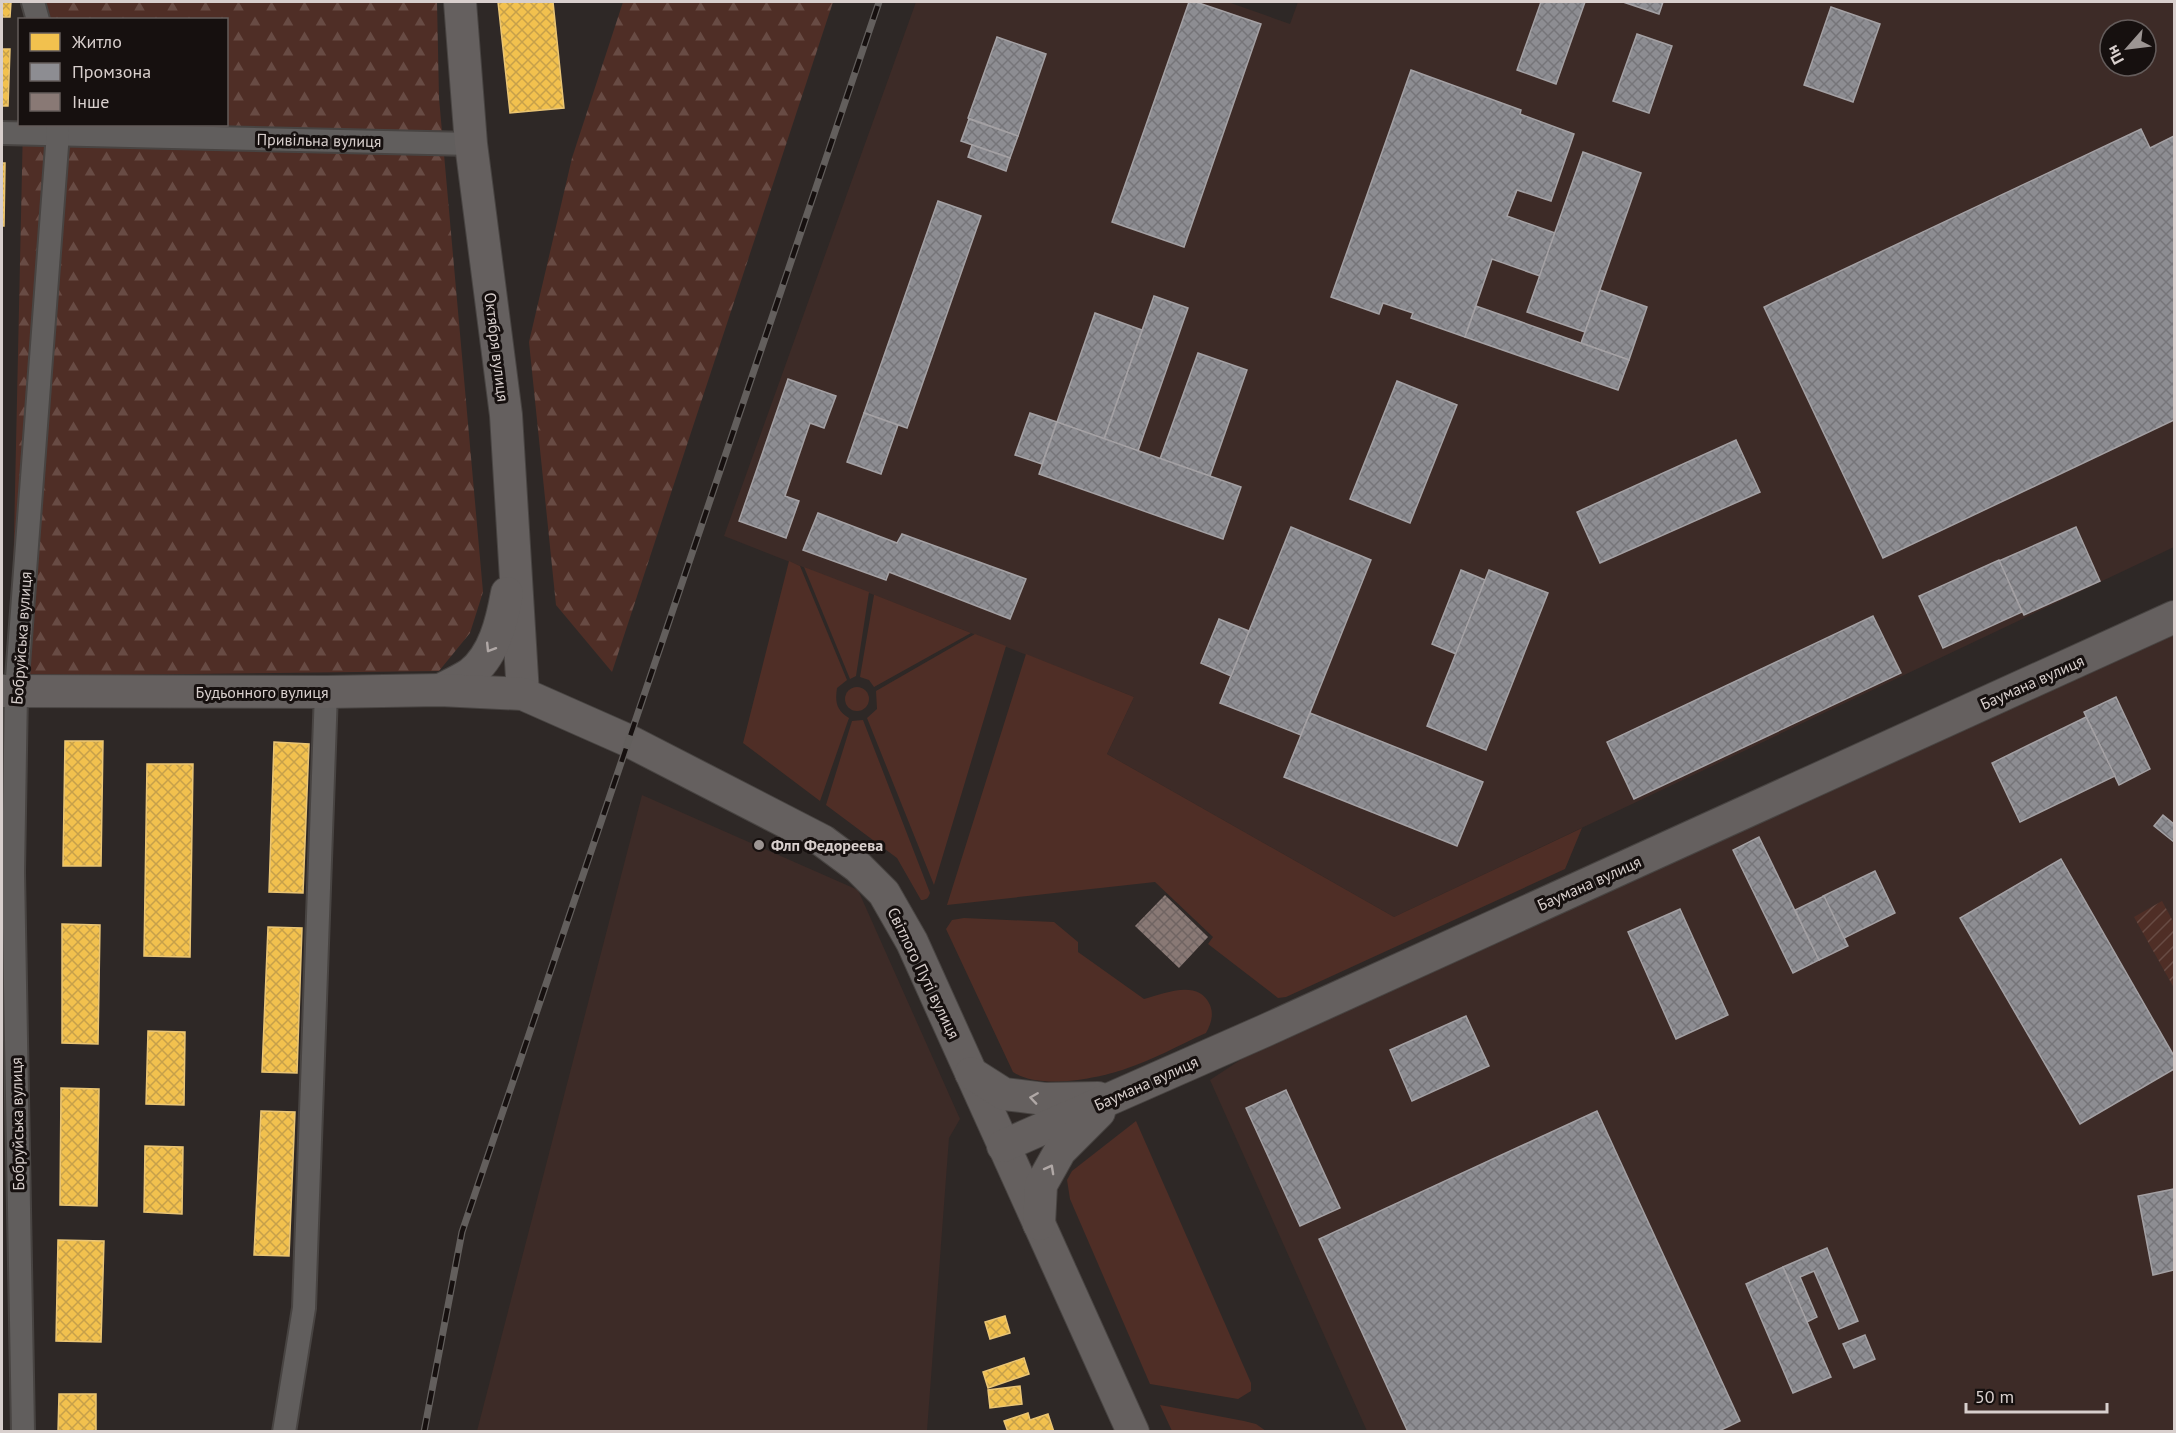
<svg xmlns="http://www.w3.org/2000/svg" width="2176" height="1433" viewBox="0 0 2176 1433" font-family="'PT Sans',sans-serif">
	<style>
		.built { fill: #3d2b27; fill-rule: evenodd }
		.grass { fill: #4f2e26 }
		.forest { fill: url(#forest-firs) }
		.garden { fill: url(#garden-furrows) }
		.homes { fill: url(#homes-cross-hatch); stroke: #eac574; stroke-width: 1.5 }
		.industry { fill: url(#industry-cross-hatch); stroke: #a4a1a4; stroke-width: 1.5 }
		.building { fill: url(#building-cross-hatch) }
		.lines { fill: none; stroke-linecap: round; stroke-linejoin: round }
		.minor-casing { stroke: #484442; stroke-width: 26 }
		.secondary-casing { stroke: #484442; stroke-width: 34 }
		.minor { stroke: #615e5d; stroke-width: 22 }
		.secondary { stroke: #65605f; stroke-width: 32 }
		.rail-casing { stroke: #635f5d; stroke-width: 7 }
		.rail { stroke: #16100f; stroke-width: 4.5; stroke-dasharray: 14; stroke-linecap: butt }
		.oneway { stroke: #b0a8a6 }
		.poi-dot { fill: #9c9593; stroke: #16100f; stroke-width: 2 }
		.labels { text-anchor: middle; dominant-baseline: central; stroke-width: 6; stroke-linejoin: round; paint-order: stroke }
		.street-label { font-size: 16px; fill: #d8cfcd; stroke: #16100f }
		.poi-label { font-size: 16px; font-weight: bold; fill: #d8cfcd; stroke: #16100f; text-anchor: start }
	</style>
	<defs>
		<pattern id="forest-firs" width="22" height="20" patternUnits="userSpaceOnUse" patternTransform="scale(1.5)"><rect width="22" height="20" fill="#4f2e26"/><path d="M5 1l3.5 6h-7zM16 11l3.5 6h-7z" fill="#684b44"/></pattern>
		<pattern id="garden-furrows" width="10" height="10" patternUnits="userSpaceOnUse" patternTransform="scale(1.5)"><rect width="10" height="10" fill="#4f2e26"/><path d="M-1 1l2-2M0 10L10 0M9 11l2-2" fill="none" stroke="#684b44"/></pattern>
		<pattern id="homes-cross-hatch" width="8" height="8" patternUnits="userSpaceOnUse" patternTransform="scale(1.5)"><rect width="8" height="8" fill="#f2c14e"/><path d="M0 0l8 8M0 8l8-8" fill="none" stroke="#c6a04a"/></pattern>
		<pattern id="industry-cross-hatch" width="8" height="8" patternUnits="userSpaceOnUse" patternTransform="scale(1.5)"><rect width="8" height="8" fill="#8d8d92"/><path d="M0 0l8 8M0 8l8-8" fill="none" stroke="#767579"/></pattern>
		<pattern id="building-cross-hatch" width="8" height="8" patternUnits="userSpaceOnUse" patternTransform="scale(1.5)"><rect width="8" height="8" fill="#897975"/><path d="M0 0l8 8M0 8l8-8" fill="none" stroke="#706462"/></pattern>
	</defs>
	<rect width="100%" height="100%" fill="#2e2826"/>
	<g class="built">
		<path d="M916 2H1228L1290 24 1298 2H2174V547L1394 917 1107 754 1134 697 724 536ZM2110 30H2146V66H2110Z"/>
		<path d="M2174 630V1431H1367L1210 1080 1269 1041Z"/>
		<path d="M642 795 858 890 960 1119 949 1138 927 1431H477Z"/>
	</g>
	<g class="grass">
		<path d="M789 561 800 566 847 680 837 688C835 702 836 710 849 718L820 801 743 743Z"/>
		<path d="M804 567 869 592 856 676 850 679Z"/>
		<path d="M874 595H875L971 633 874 687 869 680 860 677Z"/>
		<path d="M975 634 1006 646 934 885 867 718 877 709 876 691Z"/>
		<path d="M1026 654 1134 697 1107 754 1394 917 1582 828 1565 869 1286 997 1278 998 1208 944 1213 937 1155 882 947 905Z"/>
		<circle cx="857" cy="699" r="12"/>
		<path d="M863 720 930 893C928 898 927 900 921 900L897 858 826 805 852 721Z"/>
		<path d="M964 918 1054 922 1078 942V952L1144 999C1164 994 1198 978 1210 1005 1214 1015 1211 1024 1206 1033 1179 1045 1153 1060 1125 1069 1096 1079 1039 1090 1013 1072L946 929 952 920Z"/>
		<path d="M1136 1121 1251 1383V1391L1238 1399 1150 1384 1070 1199 1067 1180 1072 1171Z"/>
		<path d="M1160 1405 1244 1421 1256 1424 1266 1431H1172Z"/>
	</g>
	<g class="forest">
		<path d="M26 2H437L439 98 483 592 470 633 439 671 11 676 23 125 226 124V20L26 19Z"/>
		<path d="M623 2H833L612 672 556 605 529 342 572 158Z"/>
	</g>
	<path class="garden" d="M2162 901 2174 923V988L2134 917Z"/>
	<g class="homes">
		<path d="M2 2H11L10 17H2Z"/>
		<path d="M498 2H553L564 108 510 113Z"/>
		<path d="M2 49H10L8 106H2Z"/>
		<path d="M2 163H5L4 226H2Z"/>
		<path d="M65 741H103L101 866H63Z"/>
		<path d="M274 742 309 744 303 893 269 892Z"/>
		<path d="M147 764H193L190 957 144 956Z"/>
		<path d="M62 924 100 925 98 1044 62 1043Z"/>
		<path d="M268 927 302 928 297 1073 262 1072Z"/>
		<path d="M148 1031 185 1032 184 1105 146 1104Z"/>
		<path d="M61 1088 99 1089 97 1206 60 1205Z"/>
		<path d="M261 1111 295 1112 289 1256 254 1255Z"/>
		<path d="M145 1146 183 1147 182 1214 144 1212Z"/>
		<path d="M58 1240 104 1241 101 1342 56 1341Z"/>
		<path d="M1005 1316 1010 1333 990 1339 985 1322Z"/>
		<path d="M1024 1358 1029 1374 988 1388 983 1372Z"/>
		<path d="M1020 1386 1022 1404 990 1408 988 1390Z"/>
		<path d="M59 1394H96V1432H58Z"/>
		<path d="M1028 1413 1030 1420 1048 1414 1054 1432H1008L1004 1421Z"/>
	</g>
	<g class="industry">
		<path d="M1189 2H1196L1261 24 1184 247 1112 222Z"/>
		<path d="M1541 2H1585L1556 84 1517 70Z"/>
		<path d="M1623 2H1663L1659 14Z"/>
		<path d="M1831 7 1880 24 1853 102 1804 85Z"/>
		<path d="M1637 34 1672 46 1649 113 1613 101Z"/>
		<path d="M997 37 1046 54 1018 136 968 118Z"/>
		<path d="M1411 70 1521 110 1520 114 1574 134 1551 201 1517 190 1507 216 1555 233 1540 276 1492 259 1465 337 1411 318 1413 313 1383 303 1379 314 1331 297Z"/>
		<path d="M969 119 1018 136 1010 158 961 141Z"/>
		<path d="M2141 129 2150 148 2174 136V420L1883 558 1764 307Z"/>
		<path d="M972 145 1010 158 1006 171 968 157Z"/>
		<path d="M1583 152 1641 173 1585 332 1527 312Z"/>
		<path d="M938 201 981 216 907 428 864 413Z"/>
		<path d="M1600 290 1647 307 1629 360 1581 343Z"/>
		<path d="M1154 296 1188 308 1138 451 1104 439Z"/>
		<path d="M1476 306 1629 360 1618 390 1465 337Z"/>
		<path d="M1095 313 1142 330 1104 439 1057 422Z"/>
		<path d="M1198 353 1247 370 1210 476 1160 459Z"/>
		<path d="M788 379 836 396 824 428 810 423 785 496 799 501 786 538 739 521Z"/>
		<path d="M1397 381 1457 405 1410 523 1350 499Z"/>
		<path d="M864 413 898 425 881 474 847 462Z"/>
		<path d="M1030 413 1057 422 1042 464 1015 455Z"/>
		<path d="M1057 422 1241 487 1223 539 1039 474Z"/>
		<path d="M1736 440 1760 492 1600 563 1577 512Z"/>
		<path d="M818 513 897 543 902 534 1026 579 1010 619 889 572 886 580 803 550Z"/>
		<path d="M1291 527 1371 560 1301 735 1220 703Z"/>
		<path d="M2076 527 2100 581 2024 615 1999 561Z"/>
		<path d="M1999 560 2022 612 1943 648 1919 596Z"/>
		<path d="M1461 570 1485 580 1456 654 1432 644Z"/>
		<path d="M1489 570 1548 593 1486 750 1427 726Z"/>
		<path d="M1873 616 1901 673 1634 799 1607 742Z"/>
		<path d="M1219 619 1249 631 1231 676 1201 663Z"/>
		<path d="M2116 697 2150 769 2119 785 2084 712Z"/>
		<path d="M1310 713 1483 782 1457 846 1284 777Z"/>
		<path d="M2086 717 2115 776 2020 822 1992 763Z"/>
		<path d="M2163 815 2174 824V842L2154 826Z"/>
		<path d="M1759 837 1819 960 1793 973 1733 850Z"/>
		<path d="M2061 859 2174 1056V1069L2080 1124 1960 918Z"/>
		<path d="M1875 871 1895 913 1844 938 1823 896Z"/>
		<path d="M1824 896 1848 946 1819 960 1795 910Z"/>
		<path d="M1680 909 1728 1015 1676 1039 1628 932Z"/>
		<path d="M1466 1016 1489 1066 1412 1101 1390 1050Z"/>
		<path d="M1286 1090 1340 1208 1300 1226 1246 1108Z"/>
		<path d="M1597 1111 1740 1421 1717 1432H1408L1319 1239Z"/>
		<path d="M2174 1189V1270L2153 1275 2138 1196Z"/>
		<path d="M1827 1248 1858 1321 1839 1329 1814 1271 1800 1277 1817 1317 1807 1322 1783 1267Z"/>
		<path d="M1783 1267 1831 1377 1793 1393 1746 1284Z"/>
		<path d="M1865 1335 1875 1359 1854 1368 1843 1344Z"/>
	</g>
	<path class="building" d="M1165 895 1208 937 1179 968 1135 926Z"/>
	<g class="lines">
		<g class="minor-casing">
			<g id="minor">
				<path d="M33 2 38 20"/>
				<path d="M2 133 471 144"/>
				<path d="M23 1432 13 872 16 691 58 133 57 124"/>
				<path d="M284 1432 304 1308 326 692"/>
			</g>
		</g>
		<g class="secondary-casing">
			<g id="secondary">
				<path d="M460 2 471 144 506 415 523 694"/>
				<path d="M440 690C450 685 461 680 470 674 494 656 502 621 507 593"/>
				<path d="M2 691 326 692 440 690 523 694 627 740 823 841 858 867 884 893 912 942 1133 1432"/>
				<path d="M971 1073 1004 1094 1045 1099 1098 1098"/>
				<path d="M1003 1146 1264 1031 2174 617"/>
				<path d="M1039 1224 1041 1185 1060 1151 1099 1112"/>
			</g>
		</g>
		<use href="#minor" class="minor"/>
		<use href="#secondary" class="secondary"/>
		<g class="rail-casing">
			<path id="rail" d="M424 1432 462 1232 879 2"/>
		</g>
		<use href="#rail" class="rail"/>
	</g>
	<defs><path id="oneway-chevron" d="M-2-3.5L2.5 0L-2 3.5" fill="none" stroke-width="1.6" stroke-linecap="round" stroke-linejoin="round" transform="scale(1.5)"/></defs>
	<g class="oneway">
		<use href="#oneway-chevron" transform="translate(490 648) rotate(122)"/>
		<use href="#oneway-chevron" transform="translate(1034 1098) rotate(-172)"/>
		<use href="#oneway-chevron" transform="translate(1050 1169) rotate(-61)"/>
	</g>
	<circle class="poi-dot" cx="759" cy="845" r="6"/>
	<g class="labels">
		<g class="street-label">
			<text transform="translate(319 140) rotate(1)">Привільна вулиця</text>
			<text transform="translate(497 347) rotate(83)">Октября вулиця</text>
			<text transform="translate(21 638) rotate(-86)">Бобруйська вулиця</text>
			<text transform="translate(2032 682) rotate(-24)">Баумана вулиця</text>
			<text x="262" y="692">Будьонного вулиця</text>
			<text transform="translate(1589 883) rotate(-24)">Баумана вулиця</text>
			<text transform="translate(924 973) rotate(64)">Світлого Путі вулиця</text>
			<text transform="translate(1146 1083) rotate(-24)">Баумана вулиця</text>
			<text transform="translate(17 1124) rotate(-91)">Бобруйська вулиця</text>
		</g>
		<g class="poi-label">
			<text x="771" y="845">Флп Федореева</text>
		</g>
	</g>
	<rect width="2176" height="1433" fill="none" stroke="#d8cfcd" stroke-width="6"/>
	<rect x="18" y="18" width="210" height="108" fill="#16100f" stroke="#645c5b" stroke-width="1.5"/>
	<rect x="30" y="33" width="30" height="18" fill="#f2c14e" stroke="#645c5b" stroke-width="1.5"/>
	<text x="72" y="48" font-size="18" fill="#d8cfcd">Житло</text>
	<rect x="30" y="63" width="30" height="18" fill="#8d8d92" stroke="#645c5b" stroke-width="1.5"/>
	<text x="72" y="78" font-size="18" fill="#d8cfcd">Промзона</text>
	<rect x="30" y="93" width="30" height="18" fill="#897975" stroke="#645c5b" stroke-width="1.5"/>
	<text x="72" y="108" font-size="18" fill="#d8cfcd">Інше</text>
	<g transform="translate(2128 48) rotate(242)"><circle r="28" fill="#16100f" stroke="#645c5b" stroke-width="1.5"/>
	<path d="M0-4.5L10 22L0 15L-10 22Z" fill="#9c9593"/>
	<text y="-9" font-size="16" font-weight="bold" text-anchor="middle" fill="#d8cfcd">Пн</text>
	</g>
	<path d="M1966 1403v9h141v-9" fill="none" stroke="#d8cfcd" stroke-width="3"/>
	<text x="1975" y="1403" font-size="18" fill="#d8cfcd" stroke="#16100f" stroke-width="4.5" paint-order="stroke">50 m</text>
</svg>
